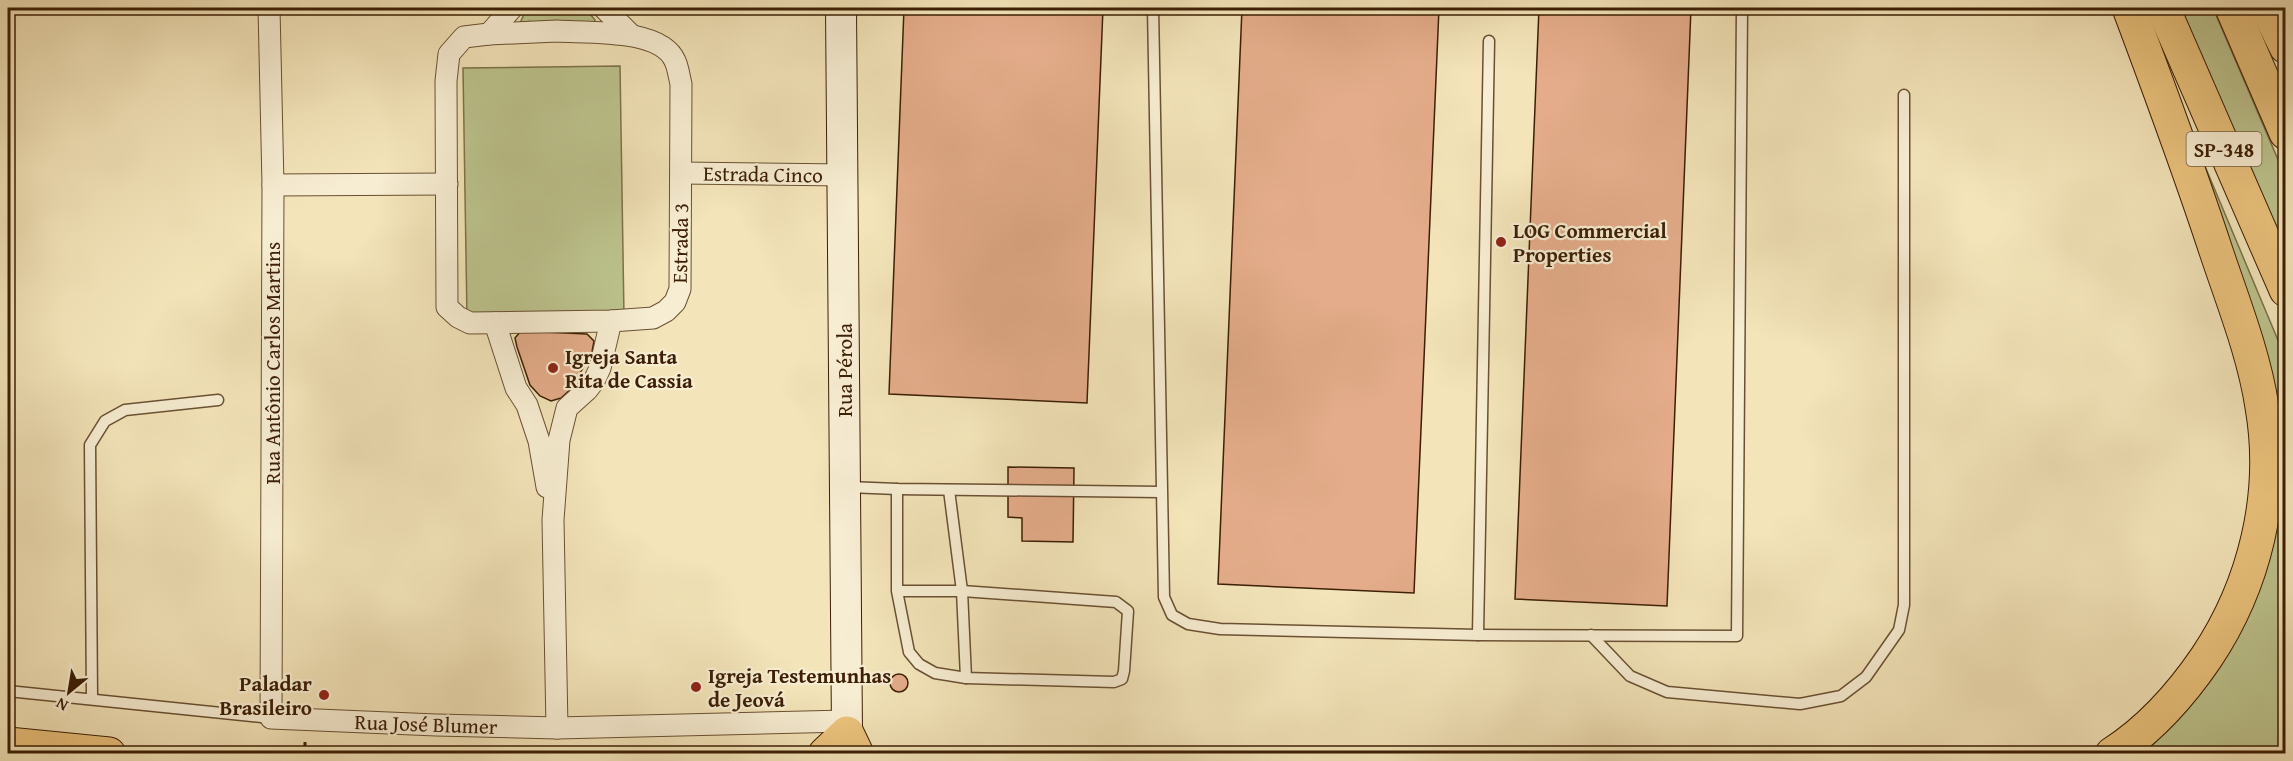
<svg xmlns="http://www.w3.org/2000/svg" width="2293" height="761" viewBox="0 0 2293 761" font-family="'Gentium Book Plus',serif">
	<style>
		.grass { fill: #bdc48e; stroke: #7c724a; stroke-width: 1.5 }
		.park { fill: url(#park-tufts); stroke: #7c724a; stroke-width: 1.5 }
		.building { fill: #e4ac8a; stroke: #3c1f05; stroke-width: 1.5 }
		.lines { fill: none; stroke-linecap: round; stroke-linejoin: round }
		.lane-casing { stroke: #6a5032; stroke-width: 13 }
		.street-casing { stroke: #6a5032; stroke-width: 23 }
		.secondary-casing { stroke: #3c1f05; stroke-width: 32 }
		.highway-casing { stroke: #3c1f05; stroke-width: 35 }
		.path { stroke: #3c1f05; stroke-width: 3; stroke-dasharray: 4.5 3; stroke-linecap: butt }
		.lane { stroke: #f7edd2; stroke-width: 10 }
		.street { stroke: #f7edd2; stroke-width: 21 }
		.secondary { stroke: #f7edd2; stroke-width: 30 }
		.highway { stroke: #eac27c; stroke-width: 33 }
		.poi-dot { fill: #8f2418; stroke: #f7edd2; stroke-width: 2 }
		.labels { text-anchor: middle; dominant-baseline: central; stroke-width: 4.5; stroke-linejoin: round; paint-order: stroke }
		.shield { fill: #f7edd2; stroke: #745d42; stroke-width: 1.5 }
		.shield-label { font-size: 20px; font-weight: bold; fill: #3c1f05 }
		.street-label { font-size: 21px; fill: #3c1f05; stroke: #f7edd2 }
		.poi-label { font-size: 21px; font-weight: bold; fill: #3c1f05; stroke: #f7edd2; text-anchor: start }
	</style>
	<defs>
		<pattern id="park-tufts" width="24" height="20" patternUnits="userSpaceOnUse" patternTransform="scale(1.5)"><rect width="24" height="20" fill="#bdc48e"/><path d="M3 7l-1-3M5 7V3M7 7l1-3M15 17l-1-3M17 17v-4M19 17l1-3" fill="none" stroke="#a3a879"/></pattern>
	</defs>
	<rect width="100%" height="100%" fill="#f3e4b9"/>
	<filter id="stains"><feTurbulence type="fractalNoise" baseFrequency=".00333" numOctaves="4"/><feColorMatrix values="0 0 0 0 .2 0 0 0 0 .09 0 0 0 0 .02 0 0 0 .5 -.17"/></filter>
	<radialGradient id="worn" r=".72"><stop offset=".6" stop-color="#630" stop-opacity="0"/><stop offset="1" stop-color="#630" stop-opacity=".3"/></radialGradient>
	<g class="grass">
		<path d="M2180 8H2213L2285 176V251Z"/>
		<path d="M620 66 624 317 467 318 463 68Z"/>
		<path d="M2181 109 2285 357V753L2125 754 2173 715 2272 512Z"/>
	</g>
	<path class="park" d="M527 8H585L595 20 594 25 520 23Z"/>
	<g class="building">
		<path d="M904 8H1103L1087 403 889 394Z"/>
		<path d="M1242 8H1439L1414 593 1218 584Z"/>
		<path d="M1539 8H1691L1667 606 1515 599Z"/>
		<path d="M521 331 587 334 594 341 592 352 571 389 561 398 551 401 540 396 530 385 517 347 515 338Z"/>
		<path d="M1008 467 1074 468 1073 542 1022 541V518L1008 517Z"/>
		<circle cx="899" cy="683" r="9"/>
	</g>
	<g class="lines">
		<g class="lane-casing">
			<g id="lane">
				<path d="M1153 8 1164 597 1172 615 1188 624 1220 629 1478 635 1737 636 1742 8"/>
				<path d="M848 487 897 489 1161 492"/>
				<path d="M897 489V591L909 652 919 664 935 673 966 678 1114 682 1122 679 1124 671 1128 611 1116 602 962 591H897"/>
				<path d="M949 490 962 591 966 678"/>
				<path d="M1478 635 1489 41"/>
				<path d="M1591 635 1630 676 1667 692 1800 704 1841 696 1866 677 1899 630 1904 605V95"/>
				<path d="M8 691 271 718"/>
				<path d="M92 699 90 445 105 421 125 410 218 400"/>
			</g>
		</g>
		<g class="street-casing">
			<g id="street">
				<path d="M269 8 273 185 271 718 436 725 557 728 846 721"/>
				<path d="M604 8 631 35"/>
				<path d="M557 31C587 33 661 28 675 61 678 67 679 76 681 84L680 289 675 302 666 311 653 318 611 321 470 323 458 317 447 307 446 81 449 54 464 37 489 34Z"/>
				<path d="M489 34 512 8"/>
				<path d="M681 173 844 175"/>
				<path d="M273 185 447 184"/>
				<path d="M495 323 516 388 527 405 539 441 547 487"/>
				<path d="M557 728 553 520 559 440 567 408 587 390 594 381 600 368 611 321"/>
			</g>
		</g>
		<g class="secondary-casing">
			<path id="secondary" d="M841 8 847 733"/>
		</g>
		<g class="highway-casing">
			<g id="highway">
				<path d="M2163 8 2286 290"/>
				<path d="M2232 8 2286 133"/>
				<path d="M2267 8 2286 47"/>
				<path d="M8 744 109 754"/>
				<path d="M825 754 847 733 857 754"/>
				<path d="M2112 754C2151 729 2180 696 2206 658 2255 585 2277 494 2262 407 2254 354 2233 302 2216 251 2189 169 2159 88 2129 8"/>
			</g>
		</g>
		<path class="path" d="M305 754V739"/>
		<use href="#lane" class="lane"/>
		<use href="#street" class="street"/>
		<use href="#secondary" class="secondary"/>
		<use href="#highway" class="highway"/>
	</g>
	<g class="poi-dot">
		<circle cx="1501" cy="242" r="6"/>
		<circle cx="553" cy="368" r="6"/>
		<circle cx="696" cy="687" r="6"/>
		<circle cx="324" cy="695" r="6"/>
	</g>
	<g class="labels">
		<rect class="shield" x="2186.5" y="132" width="75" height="34" rx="4.5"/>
		<g class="shield-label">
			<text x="2224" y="149">SP-348</text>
		</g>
		<g class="street-label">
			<text transform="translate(763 174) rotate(1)">Estrada Cinco</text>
			<text transform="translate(680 243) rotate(-89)">Estrada 3</text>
			<text transform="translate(272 363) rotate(-90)">Rua Antônio Carlos Martins</text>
			<text transform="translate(844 370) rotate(-90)">Rua Pérola</text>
			<text transform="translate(426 724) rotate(2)">Rua José Blumer</text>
		</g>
		<g class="poi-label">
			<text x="1513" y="230">LOG Commercial<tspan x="1513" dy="24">Properties</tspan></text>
			<text x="565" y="356">Igreja Santa<tspan x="565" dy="24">Rita de Cassia</tspan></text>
			<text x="708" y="675">Igreja Testemunhas<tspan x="708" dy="24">de Jeová</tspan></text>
			<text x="312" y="683" text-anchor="end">Paladar<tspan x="312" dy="24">Brasileiro</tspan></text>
		</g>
	</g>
	<rect width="2293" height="761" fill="none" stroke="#f3e4b9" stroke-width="30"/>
	<rect x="9" y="9" width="2275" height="743" fill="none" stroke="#3c1f05" stroke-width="3"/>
	<rect x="15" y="15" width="2263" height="731" fill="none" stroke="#3c1f05" stroke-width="1.5"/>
	<g transform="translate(69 692) rotate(210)" stroke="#f7edd2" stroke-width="4.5" paint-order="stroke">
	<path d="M0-4.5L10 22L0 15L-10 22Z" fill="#3c1f05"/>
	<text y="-9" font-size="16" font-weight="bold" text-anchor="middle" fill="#3c1f05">N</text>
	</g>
	<rect width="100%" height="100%" filter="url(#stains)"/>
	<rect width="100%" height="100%" fill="url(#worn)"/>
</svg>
